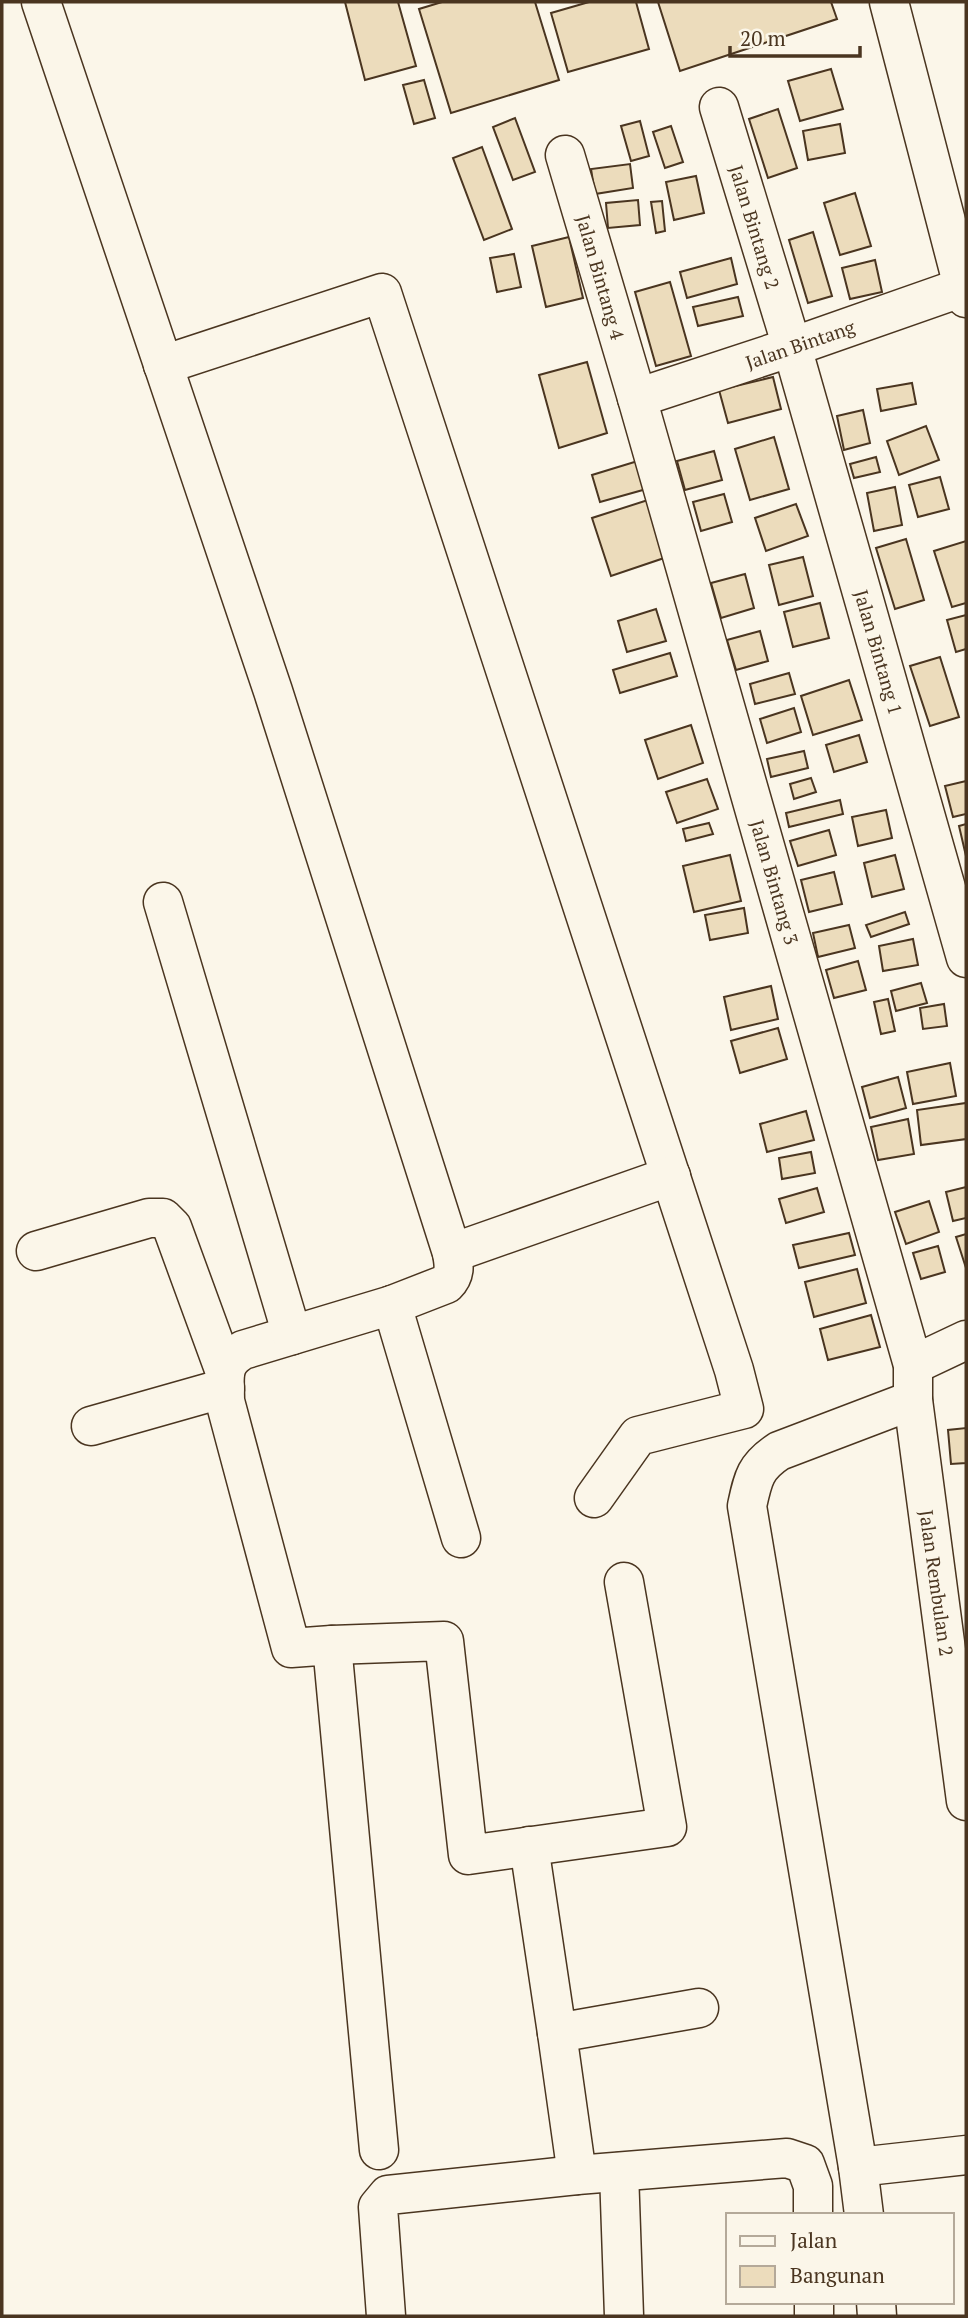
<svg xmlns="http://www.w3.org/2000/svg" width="968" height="2318" viewBox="0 0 968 2318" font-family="'PT Serif',serif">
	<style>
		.building { fill: #ecdcbc; stroke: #4a3520; stroke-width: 2 }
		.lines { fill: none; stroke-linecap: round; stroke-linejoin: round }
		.street-casing { stroke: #4a3520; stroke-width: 41 }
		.street { stroke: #fbf6e9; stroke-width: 38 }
		.labels { text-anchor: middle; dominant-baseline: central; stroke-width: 5; stroke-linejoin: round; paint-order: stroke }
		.street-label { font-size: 19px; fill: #4a3520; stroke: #fbf6e9 }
	</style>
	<rect width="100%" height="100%" fill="#fbf6e9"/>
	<g class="building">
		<path d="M345 2H398L416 66 365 80Z"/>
		<path d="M442 2H535L559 80 451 113 419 9Z"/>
		<path d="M589 2H636L649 49 568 72 551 13Z"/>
		<path d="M658 2H831L837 19 680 71Z"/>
		<path d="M831 69 843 109 800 121 788 81Z"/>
		<path d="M424 80 435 118 414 124 403 85Z"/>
		<path d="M778 109 797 168 768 178 749 119Z"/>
		<path d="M515 118 535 172 513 180 493 127Z"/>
		<path d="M640 121 649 156 631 161 621 126Z"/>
		<path d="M840 124 845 153 808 160 803 131Z"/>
		<path d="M671 126 683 162 665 168 653 132Z"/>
		<path d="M482 147 512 229 484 240 453 158Z"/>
		<path d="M630 164 633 188 595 194 591 169Z"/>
		<path d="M696 176 704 213 674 220 666 182Z"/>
		<path d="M855 193 871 246 840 255 824 203Z"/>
		<path d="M638 200 640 225 608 228 606 203Z"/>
		<path d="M662 201 665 231 656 233 651 202Z"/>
		<path d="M813 232 832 296 808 303 789 240Z"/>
		<path d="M569 237 583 298 546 307 532 246Z"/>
		<path d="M514 254 521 287 497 292 490 258Z"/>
		<path d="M731 258 737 284 687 298 680 272Z"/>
		<path d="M875 260 882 292 850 299 842 268Z"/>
		<path d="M670 282 691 356 656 366 635 292Z"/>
		<path d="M738 297 743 316 698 326 693 307Z"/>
		<path d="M587 362 607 433 559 448 539 375Z"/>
		<path d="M773 377 781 409 728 423 719 390Z"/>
		<path d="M912 383 916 404 881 411 877 389Z"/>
		<path d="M863 410 870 443 844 450 837 416Z"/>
		<path d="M926 426 939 460 899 475 887 441Z"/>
		<path d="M774 437 789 489 750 500 735 449Z"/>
		<path d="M714 451 722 480 685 490 677 461Z"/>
		<path d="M876 457 880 472 854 478 850 464Z"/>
		<path d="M641 460 650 488 600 502 592 475Z"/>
		<path d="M940 477 949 509 918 517 909 485Z"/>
		<path d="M895 487 902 525 874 531 867 493Z"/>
		<path d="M724 494 732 522 701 531 693 502Z"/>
		<path d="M651 499 670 556 611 576 592 518Z"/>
		<path d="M796 504 808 536 766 551 755 518Z"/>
		<path d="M906 539 924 600 895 609 876 548Z"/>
		<path d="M966 541V603L952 607 934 551Z"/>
		<path d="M803 557 813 596 779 605 769 565Z"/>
		<path d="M745 574 754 608 721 618 711 583Z"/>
		<path d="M820 603 829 638 793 647 784 612Z"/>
		<path d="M656 609 666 641 627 652 618 621Z"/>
		<path d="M966 615V649L956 652 947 620Z"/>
		<path d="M760 631 768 661 736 670 727 640Z"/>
		<path d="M670 653 677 676 620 693 613 670Z"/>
		<path d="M940 657 959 717 930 726 910 666Z"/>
		<path d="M789 673 795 694 755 704 750 684Z"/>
		<path d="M849 680 862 720 813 735 801 696Z"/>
		<path d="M794 708 801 732 767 743 760 719Z"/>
		<path d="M691 725 703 763 658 779 645 740Z"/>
		<path d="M859 735 867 762 834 772 826 745Z"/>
		<path d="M804 751 808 768 771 777 767 759Z"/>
		<path d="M811 778 816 792 794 799 790 784Z"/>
		<path d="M707 779 718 809 677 823 666 792Z"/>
		<path d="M966 781V814L953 817 945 786Z"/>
		<path d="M840 800 843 814 789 827 786 813Z"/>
		<path d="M886 810 892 838 858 846 852 817Z"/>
		<path d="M709 823 713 834 686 841 683 829Z"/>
		<path d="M966 824V856L959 826Z"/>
		<path d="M829 830 836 855 798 866 790 841Z"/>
		<path d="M730 855 741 901 694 912 683 866Z"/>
		<path d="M895 855 904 889 872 897 864 863Z"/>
		<path d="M834 872 842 904 809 912 801 880Z"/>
		<path d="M744 908 748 933 710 940 705 915Z"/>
		<path d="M905 912 909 924 871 937 866 925Z"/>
		<path d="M849 925 855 948 818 957 813 933Z"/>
		<path d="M913 939 918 965 883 971 879 946Z"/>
		<path d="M858 961 866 990 834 998 826 970Z"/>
		<path d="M921 983 927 1003 896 1011 891 991Z"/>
		<path d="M771 986 778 1019 731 1030 724 997Z"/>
		<path d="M888 999 895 1031 881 1034 874 1002Z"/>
		<path d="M944 1004 947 1026 923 1029 920 1008Z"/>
		<path d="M778 1028 787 1059 740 1073 731 1041Z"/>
		<path d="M950 1063 956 1096 913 1104 907 1072Z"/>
		<path d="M898 1077 906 1108 870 1118 862 1087Z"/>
		<path d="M966 1103V1139L921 1145 917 1110Z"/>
		<path d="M806 1111 814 1140 767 1152 760 1124Z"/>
		<path d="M908 1119 914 1154 878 1160 871 1127Z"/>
		<path d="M811 1152 815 1173 782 1179 779 1158Z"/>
		<path d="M966 1187V1218L953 1221 946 1192Z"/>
		<path d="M817 1188 824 1212 786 1223 779 1199Z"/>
		<path d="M929 1201 939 1232 906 1244 895 1212Z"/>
		<path d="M849 1233 855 1255 799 1268 793 1245Z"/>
		<path d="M966 1234V1268L956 1237Z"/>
		<path d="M938 1246 945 1272 921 1279 913 1253Z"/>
		<path d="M857 1269 866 1303 814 1317 805 1282Z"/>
		<path d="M871 1315 880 1347 828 1360 820 1329Z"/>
		<path d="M966 1428V1463L951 1464 948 1430Z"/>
	</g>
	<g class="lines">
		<g class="street-casing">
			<g id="street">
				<path d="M41 2 273 691 452 1253C454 1265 456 1274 446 1284L392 1305 243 1350C220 1363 225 1377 225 1401L291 1648 332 1645 379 2150"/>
				<path d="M889 2 966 298"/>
				<path d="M719 107 792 347 966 958"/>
				<path d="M565 155 637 398 913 1365V1400L966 1801"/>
				<path d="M163 365 382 293 734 1370 744 1409 638 1436 594 1498"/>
				<path d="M637 398 792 347 963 287"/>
				<path d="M163 902 292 1335"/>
				<path d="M36 1251 149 1218H163L172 1227 225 1372"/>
				<path d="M452 1253 671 1176"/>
				<path d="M392 1305 461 1538"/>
				<path d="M913 1365 966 1340"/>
				<path d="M913 1400 779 1451C755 1467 753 1478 747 1506L858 2167 966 2155"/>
				<path d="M91 1426 225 1388"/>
				<path d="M332 1645 444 1641 468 1855 667 1827 624 1582"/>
				<path d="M529 1846 557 2033 699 2008"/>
				<path d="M557 2033 577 2175"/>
				<path d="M858 2167 864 2215"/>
				<path d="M619 2172 624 2316"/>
				<path d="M814 2302V2316"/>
				<path d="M876 2302 877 2316"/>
				<path d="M386 2316 378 2207 388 2195 577 2175 787 2158 805 2164 813 2186V2215"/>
			</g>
		</g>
		<use href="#street" class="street"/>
	</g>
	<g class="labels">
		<g class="street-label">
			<text transform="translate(755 227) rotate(73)">Jalan Bintang 2</text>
			<text transform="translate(601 277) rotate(74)">Jalan Bintang 4</text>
			<text transform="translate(800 344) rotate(-19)">Jalan Bintang</text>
			<text transform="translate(879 652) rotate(74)">Jalan Bintang 1</text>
			<text transform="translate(775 882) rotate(74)">Jalan Bintang 3</text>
			<text transform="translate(937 1583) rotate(82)">Jalan Rembulan 2</text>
		</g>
	</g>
	<rect width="968" height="2318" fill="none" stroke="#4a3520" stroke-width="7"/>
	<rect x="726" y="2213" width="228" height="91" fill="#fbf6e9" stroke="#b4a999" stroke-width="2"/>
	<rect x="740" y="2236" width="35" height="10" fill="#fbf6e9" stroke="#b4a999" stroke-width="2"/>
	<text x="790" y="2248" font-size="21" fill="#4a3520">Jalan</text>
	<rect x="740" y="2266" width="35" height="21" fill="#ecdcbc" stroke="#b4a999" stroke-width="2"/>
	<text x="790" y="2283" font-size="21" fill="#4a3520">Bangunan</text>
	<path d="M730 46v10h130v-10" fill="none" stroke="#4a3520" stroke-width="3.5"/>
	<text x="740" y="46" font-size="21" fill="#4a3520" stroke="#fbf6e9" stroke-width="5" paint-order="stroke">20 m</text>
</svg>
